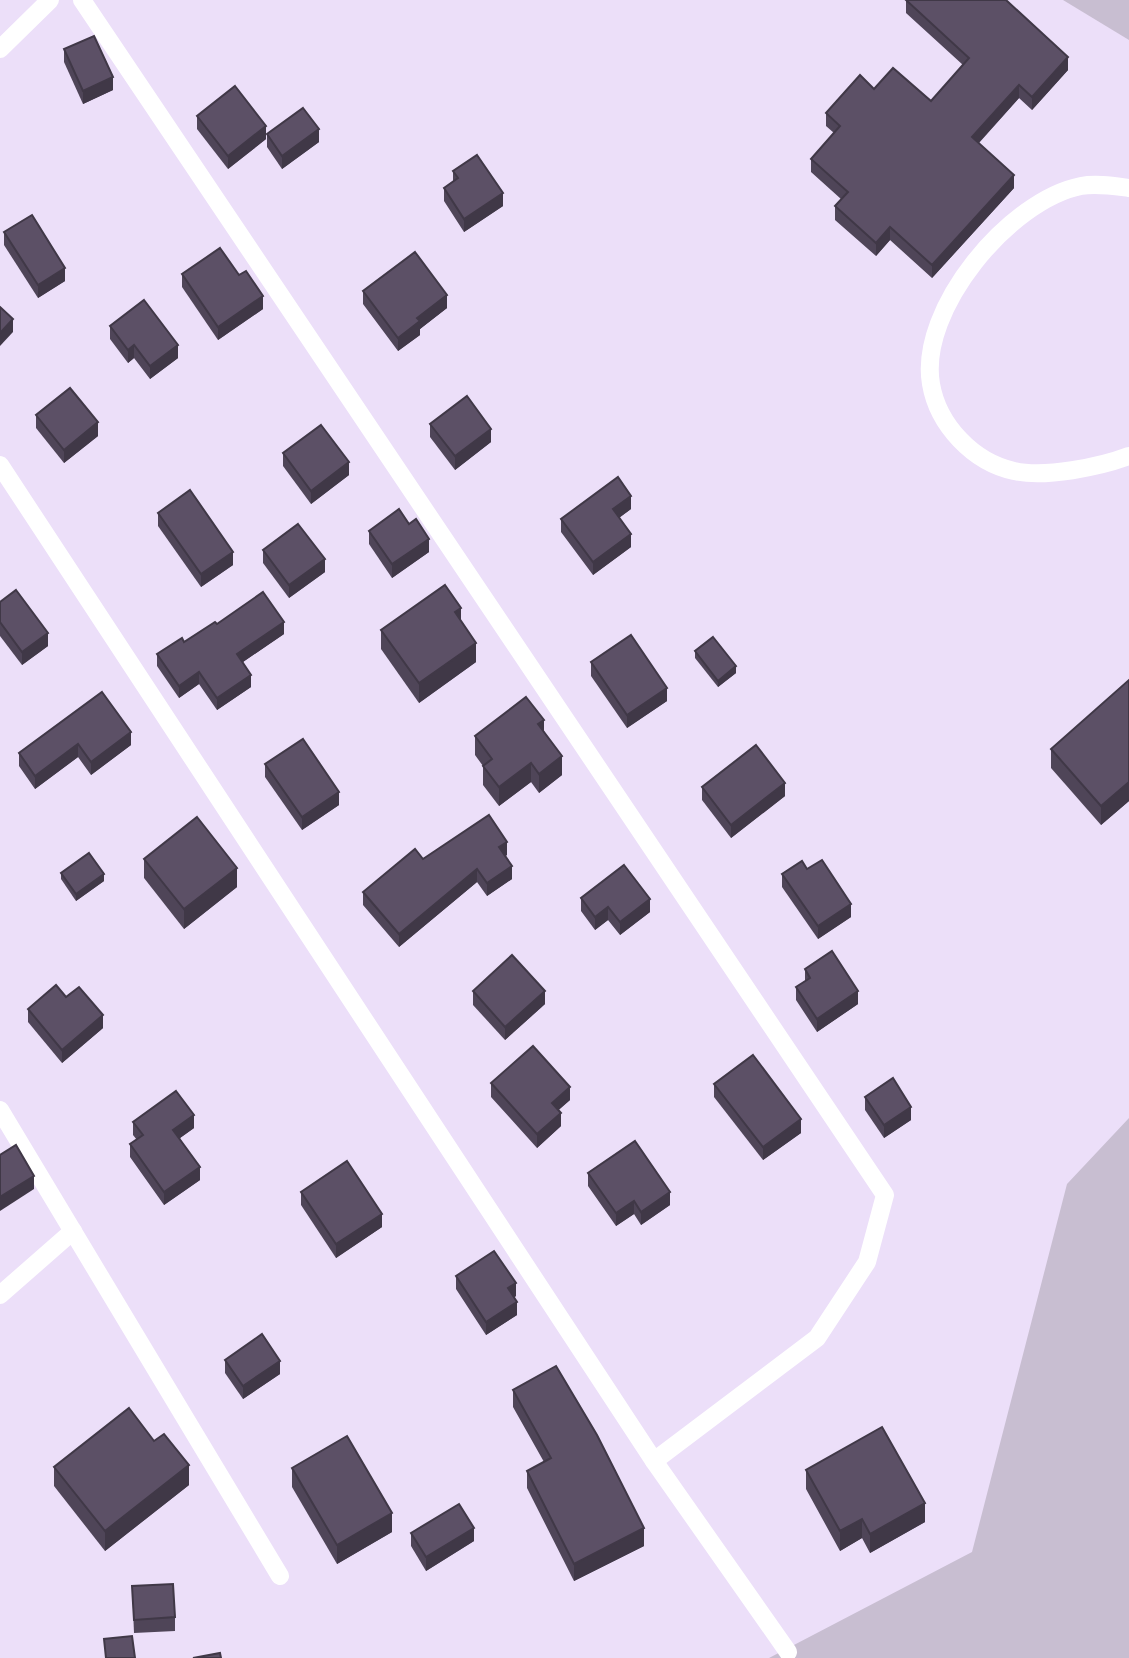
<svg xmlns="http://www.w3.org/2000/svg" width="1129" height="1658" viewBox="0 0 1129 1658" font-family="Mulish,sans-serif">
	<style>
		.green { fill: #c8bed1 }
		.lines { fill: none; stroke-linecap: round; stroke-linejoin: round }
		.lane { stroke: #fff; stroke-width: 18 }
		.wall { fill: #4f4558 }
		.shaded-wall { fill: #403847 }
		.building { fill: #5c5066; stroke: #403847; stroke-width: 2 }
	</style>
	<rect width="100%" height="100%" fill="#ecdff9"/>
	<g class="green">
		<path d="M1063 0H1129V40Z"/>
		<path d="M1129 1118V1658H769L972 1552 1067 1184Z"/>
	</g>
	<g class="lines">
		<g class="lane">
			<path d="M82 0 885 1195 867 1262 817 1338 654 1461"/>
			<path d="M0 49 50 0"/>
			<path d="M1129 188C1114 186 1096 183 1081 186 1010 200 918 309 931 384 938 425 973 462 1014 471 1045 478 1100 467 1129 456"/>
			<path d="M0 465 654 1461 788 1652"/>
			<path d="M0 1110 280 1576"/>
			<path d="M0 1295 73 1231"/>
		</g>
	</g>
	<g class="wall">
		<path d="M906 0 1068 70 1032 110 1019 98 979 143 1014 188 932 278 890 240 876 256 835 220V206L841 199 811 172V159L834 133 826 126V113L931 101 963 65 906 13Z"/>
		<path d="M64 49 113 90 83 104 64 62Z"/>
		<path d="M197 116 266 139 228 169 197 129Z"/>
		<path d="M267 134 319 142 282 169 267 147Z"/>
		<path d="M453 171 503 206 464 232 444 201V188L453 181Z"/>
		<path d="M4 232 65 281 38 298 4 245Z"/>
		<path d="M182 274 263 309 218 340 182 287Z"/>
		<path d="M363 291 447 308 420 329V335L398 351 363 304Z"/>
		<path d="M110 326 178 358 150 379 134 358 128 363 110 339Z"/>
		<path d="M36 415 98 436 64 463 36 428Z"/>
		<path d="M430 424 491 442 455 470 430 437Z"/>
		<path d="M283 453 349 475 311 504 283 466Z"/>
		<path d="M631 509 619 518 631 547 593 575 561 532V519Z"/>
		<path d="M158 513 233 565 201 587 158 526Z"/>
		<path d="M369 531 429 552 392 578 369 544Z"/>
		<path d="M263 550 325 572 289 598 263 563Z"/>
		<path d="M0 602 48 646 22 665 0 636Z"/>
		<path d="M461 621 476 662 419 703 381 649V630Z"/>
		<path d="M217 624 284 634 243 662 251 687 217 710 199 684 179 698 157 666V654L184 642Z"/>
		<path d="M695 651 736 673 718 687 695 658Z"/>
		<path d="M591 662 667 701 627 728 591 676Z"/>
		<path d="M1129 680V801L1101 825 1051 768V749Z"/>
		<path d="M102 692 131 745 91 775 78 757 35 789 19 766V753Z"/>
		<path d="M544 731 562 775 539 793 531 782 499 806 483 785V766L475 755V736Z"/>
		<path d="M265 764 339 805 302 830 265 777Z"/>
		<path d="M702 787 785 796 731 838 702 800Z"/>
		<path d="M507 855 505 856 512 879 487 896 477 882 399 947 363 905V892L423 859Z"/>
		<path d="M144 859 237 887 184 929 144 878Z"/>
		<path d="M807 869 851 917 818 939 782 887V874Z"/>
		<path d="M61 873 104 881 76 901 61 879Z"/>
		<path d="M581 898 650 912 620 935 608 920 595 930 581 911Z"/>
		<path d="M805 969 858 1004 817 1032 796 1000V987L805 981Z"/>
		<path d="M473 991 545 1004 505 1040 473 1005Z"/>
		<path d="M66 997 103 1028 62 1063 28 1022V1009Z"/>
		<path d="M491 1083 570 1100 558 1110 561 1126 537 1148 491 1097Z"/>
		<path d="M714 1084 801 1133 763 1160 714 1097Z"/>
		<path d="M865 1097 911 1120 884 1138 865 1110Z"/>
		<path d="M133 1122 194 1128 180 1138 200 1180 164 1205 130 1157V1144L137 1140 133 1135Z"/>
		<path d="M588 1173 670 1205 641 1225 634 1214 616 1226 588 1186Z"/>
		<path d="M301 1192 382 1227 336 1258 301 1205Z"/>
		<path d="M456 1276 516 1296 514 1297 517 1315 486 1335 456 1289Z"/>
		<path d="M225 1360 280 1374 243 1399 225 1373Z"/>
		<path d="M513 1390 644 1546 574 1581 527 1488V1471L544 1462 513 1407Z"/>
		<path d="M54 1467 189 1485 105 1551 54 1486Z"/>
		<path d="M292 1468 392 1532 337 1564 292 1487Z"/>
		<path d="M806 1470 925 1522 870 1553 862 1538 840 1551 806 1489Z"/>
		<path d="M411 1533 474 1541 426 1571 411 1546Z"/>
		<path d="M132 1586 175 1617V1631L134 1633Z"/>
	</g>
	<g class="shaded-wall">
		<path d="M1068 57V70L1032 110V97Z"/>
		<path d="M113 77V90L83 104V91Z"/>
		<path d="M1019 85V98L972 150V137Z"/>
		<path d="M266 126V139L228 169V156Z"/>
		<path d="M319 129V142L282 169V156Z"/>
		<path d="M1014 175V188L932 278V265Z"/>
		<path d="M503 193V206L464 232V219Z"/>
		<path d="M890 227V240L876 256V243Z"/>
		<path d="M65 268V281L38 298V285Z"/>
		<path d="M447 295V308L420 329V335L398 351V338L417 318Z"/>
		<path d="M263 296V309L218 340V327Z"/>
		<path d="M13 319V332L0 346V333Z"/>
		<path d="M134 345V358L128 363V350Z"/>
		<path d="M178 345V358L150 379V366Z"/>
		<path d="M98 422V436L64 463V450Z"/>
		<path d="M491 429V442L455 470V456Z"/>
		<path d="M349 462V475L311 504V491Z"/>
		<path d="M631 496V509L613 522V509Z"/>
		<path d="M631 534V547L593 575V562Z"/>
		<path d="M429 539V552L392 578V564Z"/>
		<path d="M233 552V565L201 587V574Z"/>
		<path d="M325 559V572L289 598V585Z"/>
		<path d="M461 608V627L455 612Z"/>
		<path d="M284 622V634L237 666V654Z"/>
		<path d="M48 633V646L22 665V652Z"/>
		<path d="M476 643V662L419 703V683Z"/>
		<path d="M736 666V673L718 687V681Z"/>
		<path d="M199 672V684L179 698V686Z"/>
		<path d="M251 675V687L217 710V698Z"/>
		<path d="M667 688V701L627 728V715Z"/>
		<path d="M544 720V739L538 724Z"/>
		<path d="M131 732V745L91 775V762Z"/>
		<path d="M78 744V757L35 789V776Z"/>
		<path d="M562 756V775L539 793V774Z"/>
		<path d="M531 763V782L499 806V787Z"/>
		<path d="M1129 782V801L1101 825V806Z"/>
		<path d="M785 783V796L731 838V825Z"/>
		<path d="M339 792V805L302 830V817Z"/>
		<path d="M507 842V855L499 860V847Z"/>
		<path d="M512 866V879L487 896V883Z"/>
		<path d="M237 868V887L184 929V909Z"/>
		<path d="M477 869V882L399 947V934Z"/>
		<path d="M104 874V881L76 901V894Z"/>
		<path d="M650 899V912L620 935V922Z"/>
		<path d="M851 904V917L818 939V926Z"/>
		<path d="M608 907V920L595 930V917Z"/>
		<path d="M545 991V1004L505 1040V1027Z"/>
		<path d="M858 991V1004L817 1032V1019Z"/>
		<path d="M103 1015V1028L62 1063V1050Z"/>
		<path d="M570 1087V1100L552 1116V1103Z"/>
		<path d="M911 1107V1120L884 1138V1125Z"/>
		<path d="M561 1113V1126L537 1148V1134Z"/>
		<path d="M194 1115V1128L173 1143V1130Z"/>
		<path d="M801 1119V1133L763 1160V1147Z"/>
		<path d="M200 1167V1180L164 1205V1192Z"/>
		<path d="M34 1176V1189L0 1211V1197Z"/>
		<path d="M670 1192V1205L641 1225V1212Z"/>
		<path d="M634 1201V1214L616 1226V1213Z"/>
		<path d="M382 1214V1227L336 1258V1244Z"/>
		<path d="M516 1283V1296L508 1302V1288Z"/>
		<path d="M517 1302V1315L486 1335V1322Z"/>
		<path d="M280 1361V1374L243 1399V1386Z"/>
		<path d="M189 1465V1485L105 1551V1531Z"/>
		<path d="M925 1503V1522L870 1553V1534Z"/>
		<path d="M392 1513V1532L337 1564V1545Z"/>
		<path d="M862 1519V1538L840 1551V1531Z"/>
		<path d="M474 1528V1541L426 1571V1557Z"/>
		<path d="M644 1528V1546L574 1581V1564Z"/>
	</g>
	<g class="building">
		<path d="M906 0H1006L1068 57 1032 97 1019 85 972 137 1014 175 932 265 890 227 876 243 835 206 848 192 811 159 840 126 826 113 860 75 874 89 893 68 931 101 969 58Z"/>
		<path d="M94 36 113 77 83 91 64 49Z"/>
		<path d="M235 86 266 126 228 156 197 116Z"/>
		<path d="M303 108 319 129 282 156 267 134Z"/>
		<path d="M477 155 503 193 464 219 444 188 458 178 453 171Z"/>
		<path d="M32 215 65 268 38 285 4 232Z"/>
		<path d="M220 248 239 275 246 271 263 296 218 327 182 274Z"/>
		<path d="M415 252 447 295 417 318 420 321 398 338 363 291Z"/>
		<path d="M144 300 178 345 150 366 134 345 128 350 110 326Z"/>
		<path d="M0 307 13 319 0 333Z"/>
		<path d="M70 388 98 422 64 450 36 415Z"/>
		<path d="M467 396 491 429 455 456 430 424Z"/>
		<path d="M321 425 349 462 311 491 283 453Z"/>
		<path d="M618 477 631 496 613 509 631 534 593 562 561 519Z"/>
		<path d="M190 490 233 552 201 574 158 513Z"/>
		<path d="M399 509 409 524 416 519 429 539 392 564 369 531Z"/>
		<path d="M298 524 325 559 289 585 263 550Z"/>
		<path d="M445 585 461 608 455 612 476 643 419 683 381 630Z"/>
		<path d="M16 590 48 633 22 652 0 622V602Z"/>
		<path d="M263 592 284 622 237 654 251 675 217 698 199 672 179 686 157 654 182 638 184 642 215 622 217 624Z"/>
		<path d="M631 635 667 688 627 715 591 662Z"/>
		<path d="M713 637 736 666 718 681 695 651Z"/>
		<path d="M1129 680V782L1101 806 1051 749Z"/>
		<path d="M102 692 131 732 91 762 78 744 35 776 19 753Z"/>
		<path d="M526 697 544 720 538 724 562 756 539 774 531 763 499 787 483 766 492 759 475 736Z"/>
		<path d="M303 739 339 792 302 817 265 764Z"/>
		<path d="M756 745 785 783 731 825 702 787Z"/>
		<path d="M489 815 507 842 499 847 512 866 487 883 477 869 399 934 363 892 415 849 423 859Z"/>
		<path d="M197 817 237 868 184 909 144 859Z"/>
		<path d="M89 853 104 874 76 894 61 873Z"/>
		<path d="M822 860 851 904 818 926 782 874 802 861 807 869Z"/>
		<path d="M624 865 650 899 620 922 608 907 595 917 581 898Z"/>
		<path d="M832 951 858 991 817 1019 796 987 810 978 805 969Z"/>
		<path d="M512 955 545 991 505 1027 473 991Z"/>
		<path d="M56 985 66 997 79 987 103 1015 62 1050 28 1009Z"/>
		<path d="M533 1046 570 1087 552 1103 561 1113 537 1134 491 1083Z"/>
		<path d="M753 1055 801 1119 763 1147 714 1084Z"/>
		<path d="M893 1078 911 1107 884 1125 865 1097Z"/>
		<path d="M176 1091 194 1115 173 1130 200 1167 164 1192 130 1144 143 1135 133 1122Z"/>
		<path d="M635 1141 670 1192 641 1212 634 1201 616 1213 588 1173Z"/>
		<path d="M16 1145 34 1176 0 1197V1155Z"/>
		<path d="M347 1161 382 1214 336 1244 301 1192Z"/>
		<path d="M494 1251 516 1283 508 1288 517 1302 486 1322 456 1276Z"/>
		<path d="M262 1334 280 1361 243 1386 225 1360Z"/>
		<path d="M556 1366 597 1435 644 1528 574 1564 527 1471 551 1458 513 1390Z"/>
		<path d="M129 1408 154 1441 164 1434 189 1465 105 1531 54 1467Z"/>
		<path d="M882 1427 925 1503 870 1534 862 1519 840 1531 806 1470Z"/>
		<path d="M347 1436 392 1513 337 1545 292 1468Z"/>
		<path d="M459 1504 474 1528 426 1557 411 1533Z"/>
		<path d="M173 1584 175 1617 134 1620 132 1586Z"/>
		<path d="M132 1636 135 1658H106L104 1639Z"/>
		<path d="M220 1653 221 1658H193Z"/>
	</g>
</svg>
